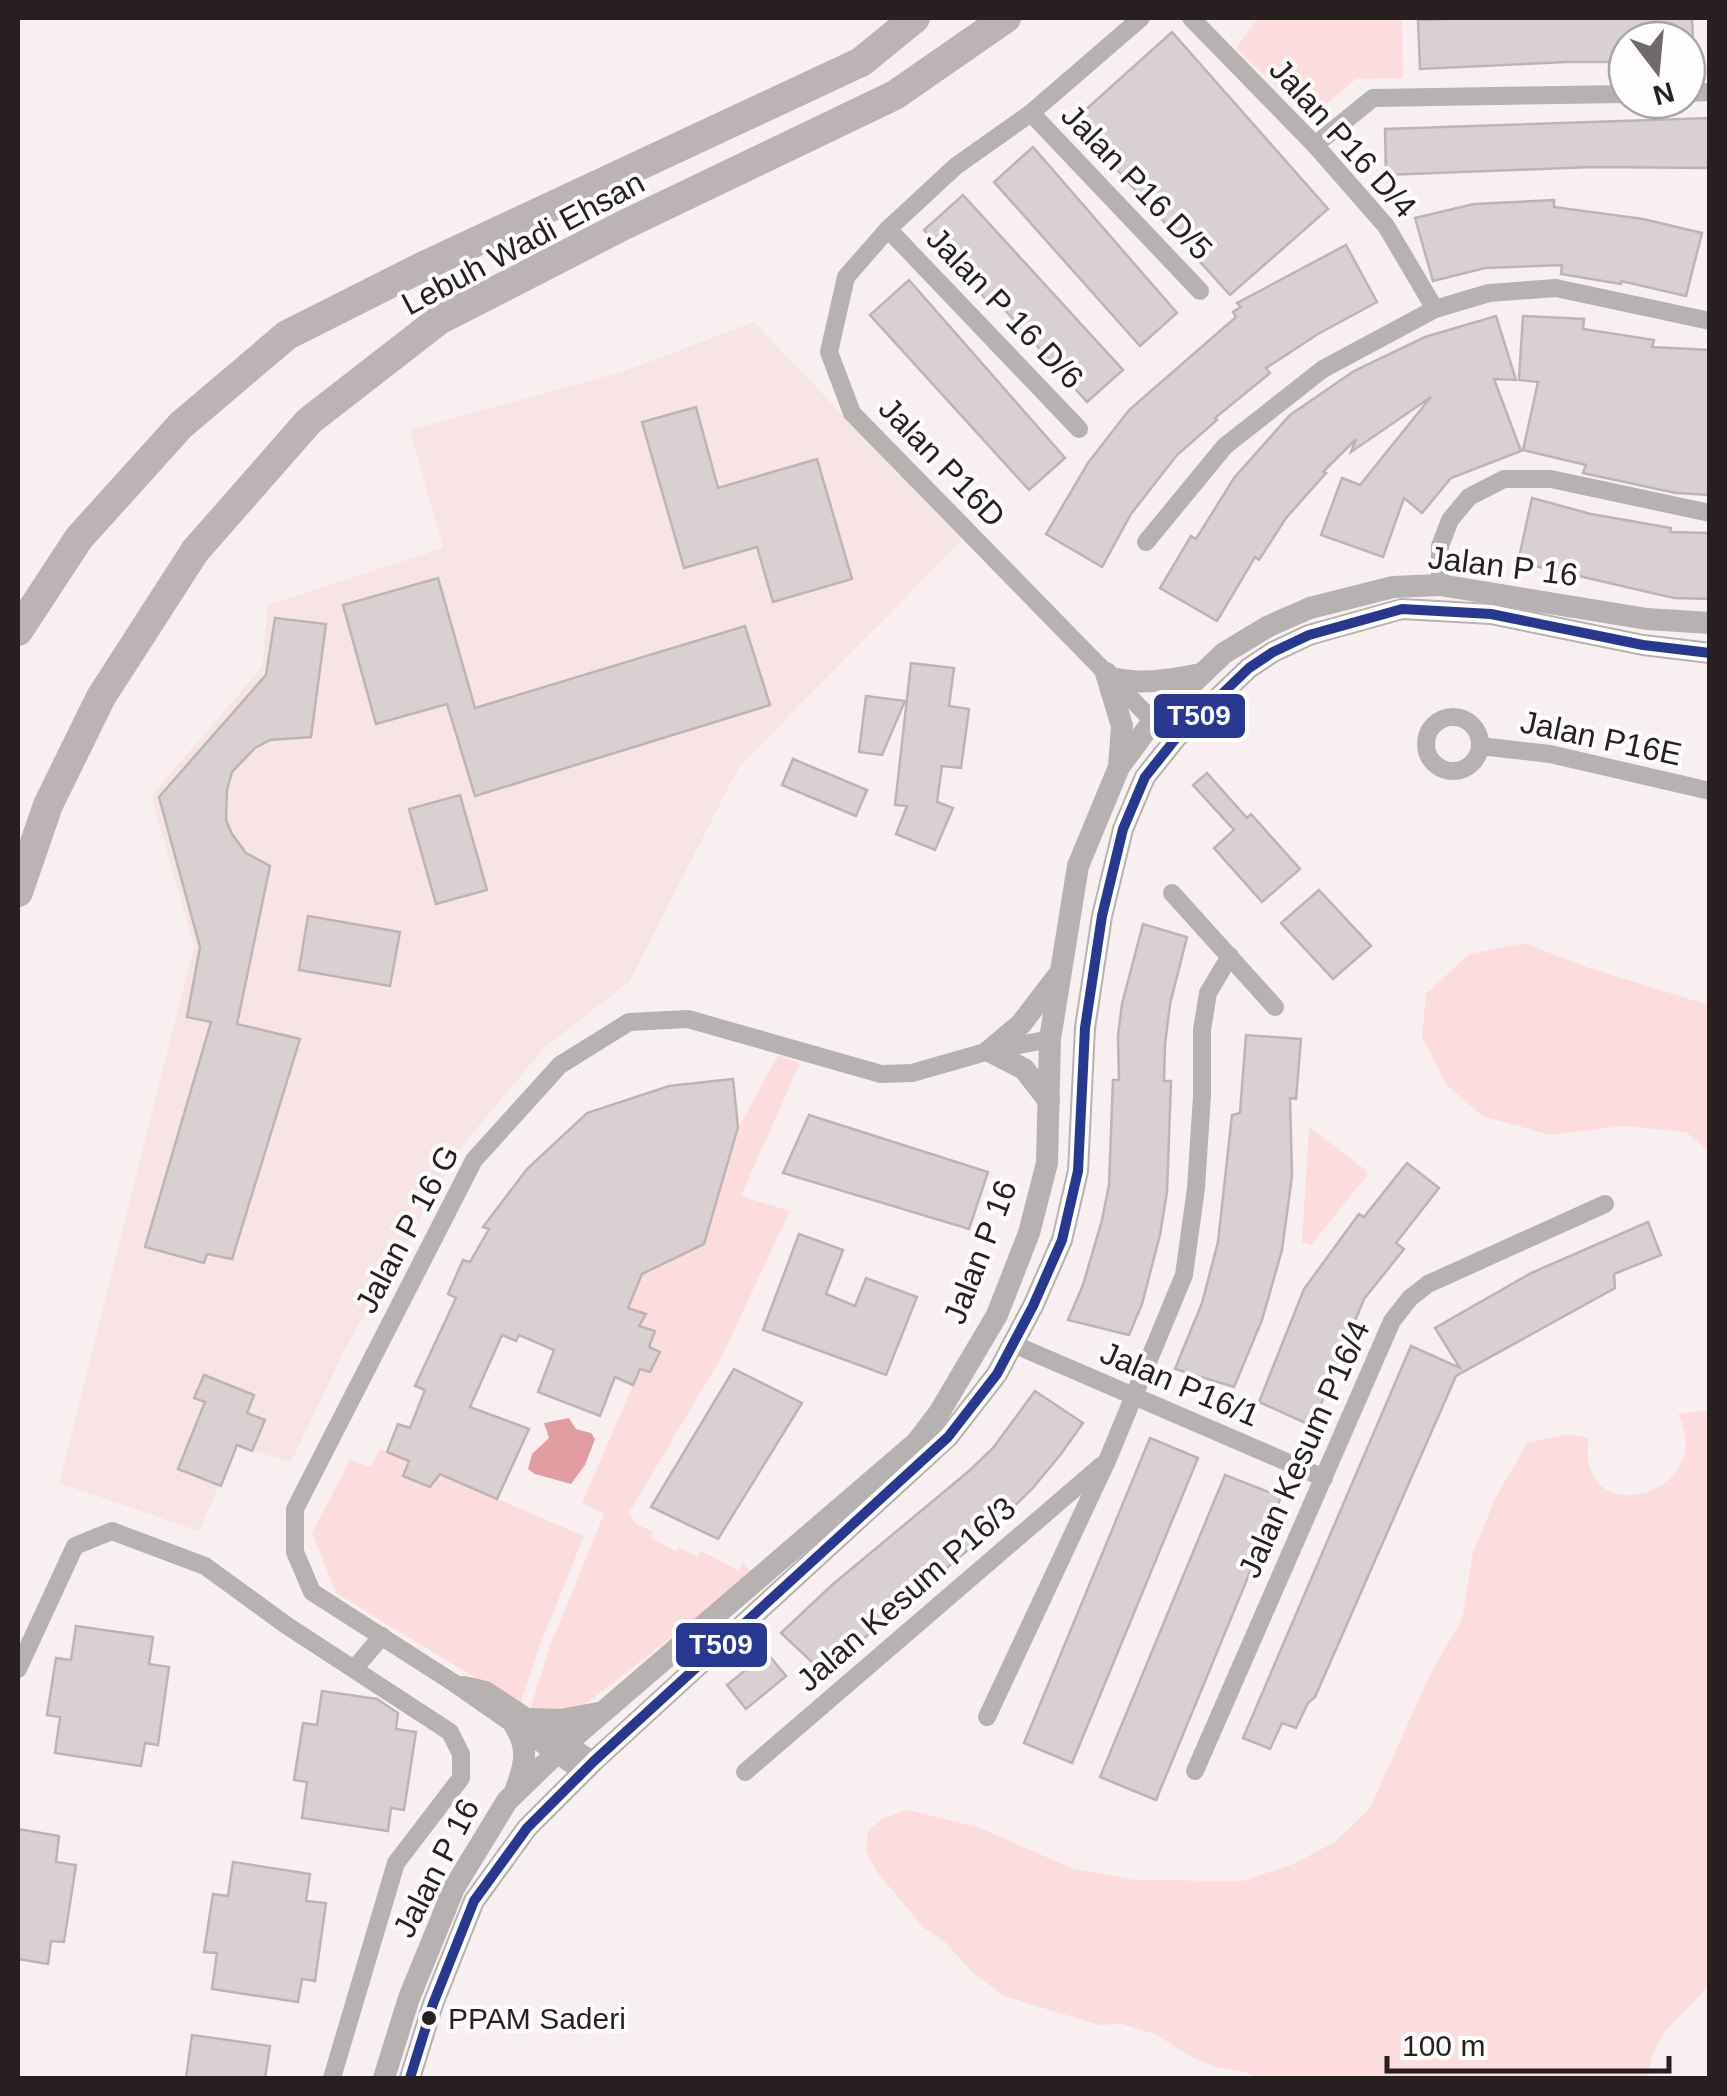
<svg xmlns="http://www.w3.org/2000/svg" width="1727" height="2096" viewBox="0 0 1727 2096" font-family="Helvetica,sans-serif">
	<style>
		.built { fill: #f7e4e5 }
		.green { fill: #fcddde }
		.water { fill: #e19da2 }
		.building { fill: #d9d1d1; stroke: #bdb4b5; stroke-width: 2.5 }
		.lines { fill: none; stroke-linecap: round; stroke-linejoin: round }
		.minor { stroke: #b7b2b2; stroke-width: 18 }
		.tertiary { stroke: #b7b2b2; stroke-width: 22 }
		.primary { stroke: #bcb4b4; stroke-width: 30 }
		.bus-1-casing { stroke: #fefefe; stroke-width: 18 }
		.bus-1 { stroke: #283890; stroke-width: 10 }
		.bus-dot { fill: #281f20; stroke: #fefefe; stroke-width: 4 }
		.labels { text-anchor: middle; dominant-baseline: central; stroke-width: 8; stroke-linejoin: round; paint-order: stroke }
		.bus-label { font-size: 30px; fill: #281f20; stroke: #fefefe; text-anchor: start }
		.street-label { font-size: 32px; fill: #281f20; stroke: #fefefe }
		.line-badge { stroke: #fefefe; stroke-width: 4 }
		.badge-label { font-size: 28px; text-anchor: middle; font-weight: bold; fill: #fff }
	</style>
	<rect width="100%" height="100%" fill="#f8f0f0"/>
	<path class="built" d="M754 322 962 540 739 767 629 982 545 1047 462 1146 346 1347 291 1462 237 1446 199 1531 59 1483 194 946 151 796 262 667 268 605 443 548 410 430 622 372Z"/>
	<g class="green">
		<path d="M1258 18H1402L1403 78 1356 79 1309 118 1236 48Z"/>
		<path d="M1524 943 1589 968 1709 1005V1152L1686 1132 1624 1126 1550 1135 1482 1116 1447 1085 1422 1038 1426 994 1469 954Z"/>
		<path d="M778 1055 800 1063 741 1196 790 1211 721 1358 629 1513 636 1524 653 1532 651 1538 676 1551 679 1547 697 1557 701 1551 738 1570 743 1563 750 1570 749 1577 578 1710 530 1709 550 1646 604 1514 582 1503 640 1369 650 1372 660 1353 649 1347 655 1331 639 1326 646 1314 627 1308 642 1274 704 1244 739 1127Z"/>
		<path d="M1309 1127 1367 1171 1366 1177 1311 1245 1302 1242Z"/>
		<path d="M1709 1410V1983C1682 2022 1654 2025 1648 2078H1257L1245 2072 1216 2067 1191 2057 1155 2034 1122 2024 1099 2025 1004 1996 972 1972 944 1941 924 1928 877 1872 866 1851 868 1831 883 1818 908 1810 980 1828 1074 1869 1136 1880 1242 1881 1293 1864 1335 1842 1370 1808 1432 1670 1462 1620 1473 1552 1496 1497 1527 1443 1568 1434 1589 1438C1573 1534 1720 1497 1678 1414Z"/>
		<path d="M380 1449 409 1461 404 1476 430 1487 437 1473 584 1536 540 1645 520 1705 336 1593 312 1533 350 1460 371 1467Z"/>
	</g>
	<path class="water" d="M569 1418 576 1429 591 1433 595 1439 585 1465 571 1484 535 1474 528 1469 532 1454 549 1438 544 1423Z"/>
	<g class="building">
		<path d="M1472 18H1692L1693 40H1627V62H1567L1420 69 1418 20Z"/>
		<path d="M1172 32 1328 209 1230 295 1073 121Z"/>
		<path d="M1710 118V168L1592 167 1386 175 1385 129Z"/>
		<path d="M1033 147 1177 313 1140 346 994 182Z"/>
		<path d="M963 195 1123 370 1087 402 996 300 991 305 924 230Z"/>
		<path d="M1554 200V207L1643 219 1702 233 1686 296 1621 281V284L1561 274 1562 265 1485 268 1433 281 1415 218 1474 204Z"/>
		<path d="M1346 245 1377 302 1318 334 1266 368 1270 373 1215 418 1217 420 1177 455 1131 514 1102 567 1046 534 1088 463 1129 410 1236 317 1233 312 1241 307 1237 303Z"/>
		<path d="M909 280 1065 458 1029 490 870 315Z"/>
		<path d="M1496 316 1516 380 1494 379 1521 451 1451 478 1422 513 1404 498 1383 557 1321 535 1342 478 1360 485 1431 397 1351 452 1356 439 1323 472 1326 473 1286 518 1259 560 1255 557 1217 621 1160 588 1191 536 1196 539 1234 478 1290 415 1354 371 1425 337Z"/>
		<path d="M1523 316 1584 319 1583 329 1654 340 1652 347 1710 350V495L1676 493 1583 473 1586 465 1523 450 1538 382 1519 380Z"/>
		<path d="M696 407 718 488 817 459 852 579 773 602 757 547 684 568 642 422Z"/>
		<path d="M1532 498 1591 514 1671 528 1670 532 1710 533V599L1674 598 1518 562Z"/>
		<path d="M438 578 475 708 745 626 770 705 475 796 447 704 376 724 343 605Z"/>
		<path d="M275 618 326 624 311 737 270 740 255 748 232 772 227 790 226 820 232 834 246 853 270 866 237 1024 300 1039 232 1259 207 1254 204 1263 145 1247 211 1022 187 1017 200 947 159 797 266 675Z"/>
		<path d="M911 663 954 668 949 706 969 709 961 768 942 766 937 802 953 808 935 850 896 834 907 806 895 805Z"/>
		<path d="M866 696 905 701 882 755 859 752Z"/>
		<path d="M793 759 867 790 856 816 782 785Z"/>
		<path d="M1207 773 1247 818 1251 814 1300 869 1262 902 1214 848 1234 830 1193 785Z"/>
		<path d="M460 795 487 890 436 904 409 809Z"/>
		<path d="M1319 890 1371 946 1333 979 1281 923Z"/>
		<path d="M308 916 400 932 390 986 299 970Z"/>
		<path d="M1143 924 1187 937 1170 1004 1165 1044 1164 1081H1171L1167 1192 1160 1235 1142 1304 1129 1335 1068 1320 1083 1285 1102 1220 1109 1185 1113 1080H1119L1118 1036 1122 1004Z"/>
		<path d="M1246 1035 1301 1039 1296 1099 1290 1098 1292 1176 1282 1250 1262 1320 1234 1387 1175 1369 1202 1303 1218 1242 1232 1115 1240 1113Z"/>
		<path d="M733 1079 738 1127 704 1244 642 1274 628 1308 646 1314 639 1326 655 1331 649 1347 660 1352 650 1372 640 1369 633 1385 615 1377 600 1416 538 1392 554 1350 519 1335 516 1341 502 1335 470 1407 529 1429 497 1499 440 1474 430 1487 403 1476 409 1461 387 1452 398 1424 410 1428 425 1390 415 1386 456 1298 448 1294 463 1260 470 1262 489 1229 483 1227 527 1169 587 1113 669 1086Z"/>
		<path d="M809 1115 988 1172 969 1229 783 1173Z"/>
		<path d="M1407 1163 1439 1188 1396 1243 1404 1249 1364 1299 1312 1426 1259 1402 1304 1289 1359 1214 1364 1217Z"/>
		<path d="M1648 1222 1661 1255 1614 1274 1615 1288 1456 1376 1315 1697 1308 1703 1296 1728 1282 1723 1270 1749 1243 1738 1411 1346 1460 1368 1435 1328 1531 1273Z"/>
		<path d="M799 1234 843 1250 826 1294 855 1306 866 1278 917 1297 886 1375 763 1330Z"/>
		<path d="M734 1369 802 1403 718 1539 651 1507Z"/>
		<path d="M204 1375 254 1395 247 1413 265 1420 252 1451 237 1445 221 1486 178 1469 205 1402 194 1398Z"/>
		<path d="M1035 1391 1083 1423 1061 1454 1032 1489 977 1542 827 1670 816 1666 781 1633 832 1585 969 1471 993 1448Z"/>
		<path d="M1150 1438 1198 1458 1072 1763 1024 1743Z"/>
		<path d="M1225 1475 1281 1497 1156 1800 1100 1777Z"/>
		<path d="M76 1626 153 1637 149 1664 169 1667 158 1745 145 1743 141 1766 55 1753 60 1717 47 1715 56 1658 71 1660Z"/>
		<path d="M767 1653 786 1676 746 1709 727 1685Z"/>
		<path d="M322 1691 377 1699 398 1713 396 1729 416 1732 404 1810 391 1808 388 1831 302 1818 307 1782 294 1780 303 1723 317 1725Z"/>
		<path d="M18 1829 59 1836 56 1862 76 1865 64 1942 51 1941 48 1964 18 1959Z"/>
		<path d="M233 1862 310 1874 306 1901 326 1903 315 1981 302 1979 298 2002 212 1989 217 1953 204 1952 213 1894 228 1896Z"/>
		<path d="M192 2035 270 2046 265 2078H186Z"/>
	</g>
	<g class="lines">
		<g class="minor">
			<path d="M1141 18 1031 113 956 166 888 229 846 277 829 352 852 413 1153 721"/>
			<path d="M1191 18 1315 145 1386 226 1435 309"/>
			<path d="M1687 93 1710 92"/>
			<path d="M1031 113 1200 291"/>
			<path d="M1315 145 1373 98 1627 94"/>
			<path d="M888 229 1079 429"/>
			<path d="M1146 542 1225 446 1323 369 1435 309 1489 293 1556 288 1710 321"/>
			<path d="M1440 585V546L1450 520 1469 497 1504 479H1551L1710 513"/>
			<circle cx="1453" cy="744" r="27"/>
			<path d="M1480 746 1550 754 1710 791"/>
			<path d="M1172 893 1275 1007"/>
			<path d="M1013 1344 1324 1478"/>
			<path d="M18 1669 75 1546 112 1531 205 1566 286 1625 450 1732 461 1754V1778L396 1863 332 2078"/>
			<path d="M354 1669 382 1636"/>
			<path d="M464 1685 486 1690 594 1761"/>
			<path d="M987 1717 1107 1461 1184 1275 1196 1188 1202 1096V1030L1208 993 1230 956"/>
			<path d="M1195 1771 1392 1321 1410 1298 1428 1284 1605 1204"/>
			<path d="M582 1772 454 1683 312 1592 295 1552V1509L474 1160 560 1065 629 1022 688 1019 881 1074 912 1073 989 1051 1050 1039"/>
			<path d="M745 1772 1102 1465"/>
		</g>
		<g class="tertiary">
			<path d="M1106 673 1122 726 1119 767"/>
			<path d="M1111 678C1142 685 1170 680 1201 674"/>
			<path d="M1049 1101 1024 1069 989 1051 1021 1024 1057 977"/>
			<path d="M532 1719 561 1720 598 1713"/>
			<path d="M515 1726C529 1748 525 1765 516 1789"/>
			<path d="M384 2078 409 1998 454 1888 507 1801 567 1743 917 1442 939 1413 997 1315 1029 1233 1047 1163 1050 1039 1078 866 1119 767 1153 721 1224 653 1269 626 1310 608 1393 587 1440 585 1647 619 1710 623"/>
			<path d="M410 2078 433 2004 474 1901 527 1828 594 1761 948 1437 997 1374 1033 1306 1062 1240 1078 1171 1085 1028 1102 916 1123 829 1145 777 1177 737 1249 668 1273 652 1309 635 1402 609 1491 614 1643 645 1710 653"/>
		</g>
		<g class="primary">
			<path d="M18 631 79 538 181 425 287 335 426 265 861 62 915 18"/>
			<path d="M18 892 48 805 101 697 195 551 309 421 439 320 624 225 895 95 1006 18"/>
		</g>
		<g class="bus-1-casing">
			<path id="bus-1" d="M410 2078 433 2004 474 1901 527 1828 594 1761 948 1437 997 1374 1033 1306 1062 1240 1078 1171 1085 1028 1102 916 1123 829 1145 777 1177 737 1249 668 1273 652 1309 635 1402 609 1491 614 1643 645 1710 653"/>
		</g>
		<use href="#bus-1" class="bus-1"/>
	</g>
	<circle class="bus-dot" cx="429" cy="2018" r="9"/>
	<g class="labels">
		<g class="bus-label">
			<text x="448" y="2018">PPAM Saderi</text>
		</g>
		<g class="street-label">
			<text transform="translate(1343 138) rotate(48)">Jalan P16 D/4</text>
			<text transform="translate(1137 182) rotate(46)">Jalan P16 D/5</text>
			<text transform="translate(523 243) rotate(-28)">Lebuh Wadi Ehsan</text>
			<text transform="translate(1005 308) rotate(46)">Jalan P 16 D/6</text>
			<text transform="translate(942 462) rotate(46)">Jalan P16D</text>
			<text transform="translate(1503 566) rotate(7)">Jalan P 16</text>
			<text transform="translate(1601 738) rotate(12)">Jalan P16E</text>
			<text transform="translate(407 1229) rotate(-62)">Jalan P 16 G</text>
			<text transform="translate(980 1252) rotate(-69)">Jalan P 16</text>
			<text transform="translate(1180 1384) rotate(23)">Jalan P16/1</text>
			<text transform="translate(1304 1449) rotate(-66)">Jalan Kesum P16/4</text>
			<text transform="translate(906 1594) rotate(-41)">Jalan Kesum P16/3</text>
			<text transform="translate(436 1868) rotate(-63)">Jalan P 16</text>
		</g>
	</g>
	<g class="line-badge">
		<rect x="1152" y="692" width="95" height="48" rx="10" fill="#283890"/>
		<rect x="674" y="1621" width="95" height="48" rx="10" fill="#283890"/>
	</g>
	<g class="badge-label">
		<text x="1199" y="725">T509</text>
		<text x="721" y="1654">T509</text>
	</g>
	<rect width="1727" height="2096" fill="none" stroke="#281f20" stroke-width="40"/>
	<g transform="translate(1657 70) rotate(164)"><circle r="48" fill="#fefefe" stroke="#a8a5a5" stroke-width="2.5"/>
	<path d="M0-8L18 38L0 25L-18 38Z" fill="#716869"/>
	<text y="-15" font-size="28" font-weight="bold" text-anchor="middle" fill="#281f20">N</text>
	</g>
	<path d="M1387 2056v15h282v-15" fill="none" stroke="#281f20" stroke-width="5"/>
	<text x="1402" y="2056" font-size="30" fill="#281f20" stroke="#fefefe" stroke-width="8" paint-order="stroke">100 m</text>
</svg>
